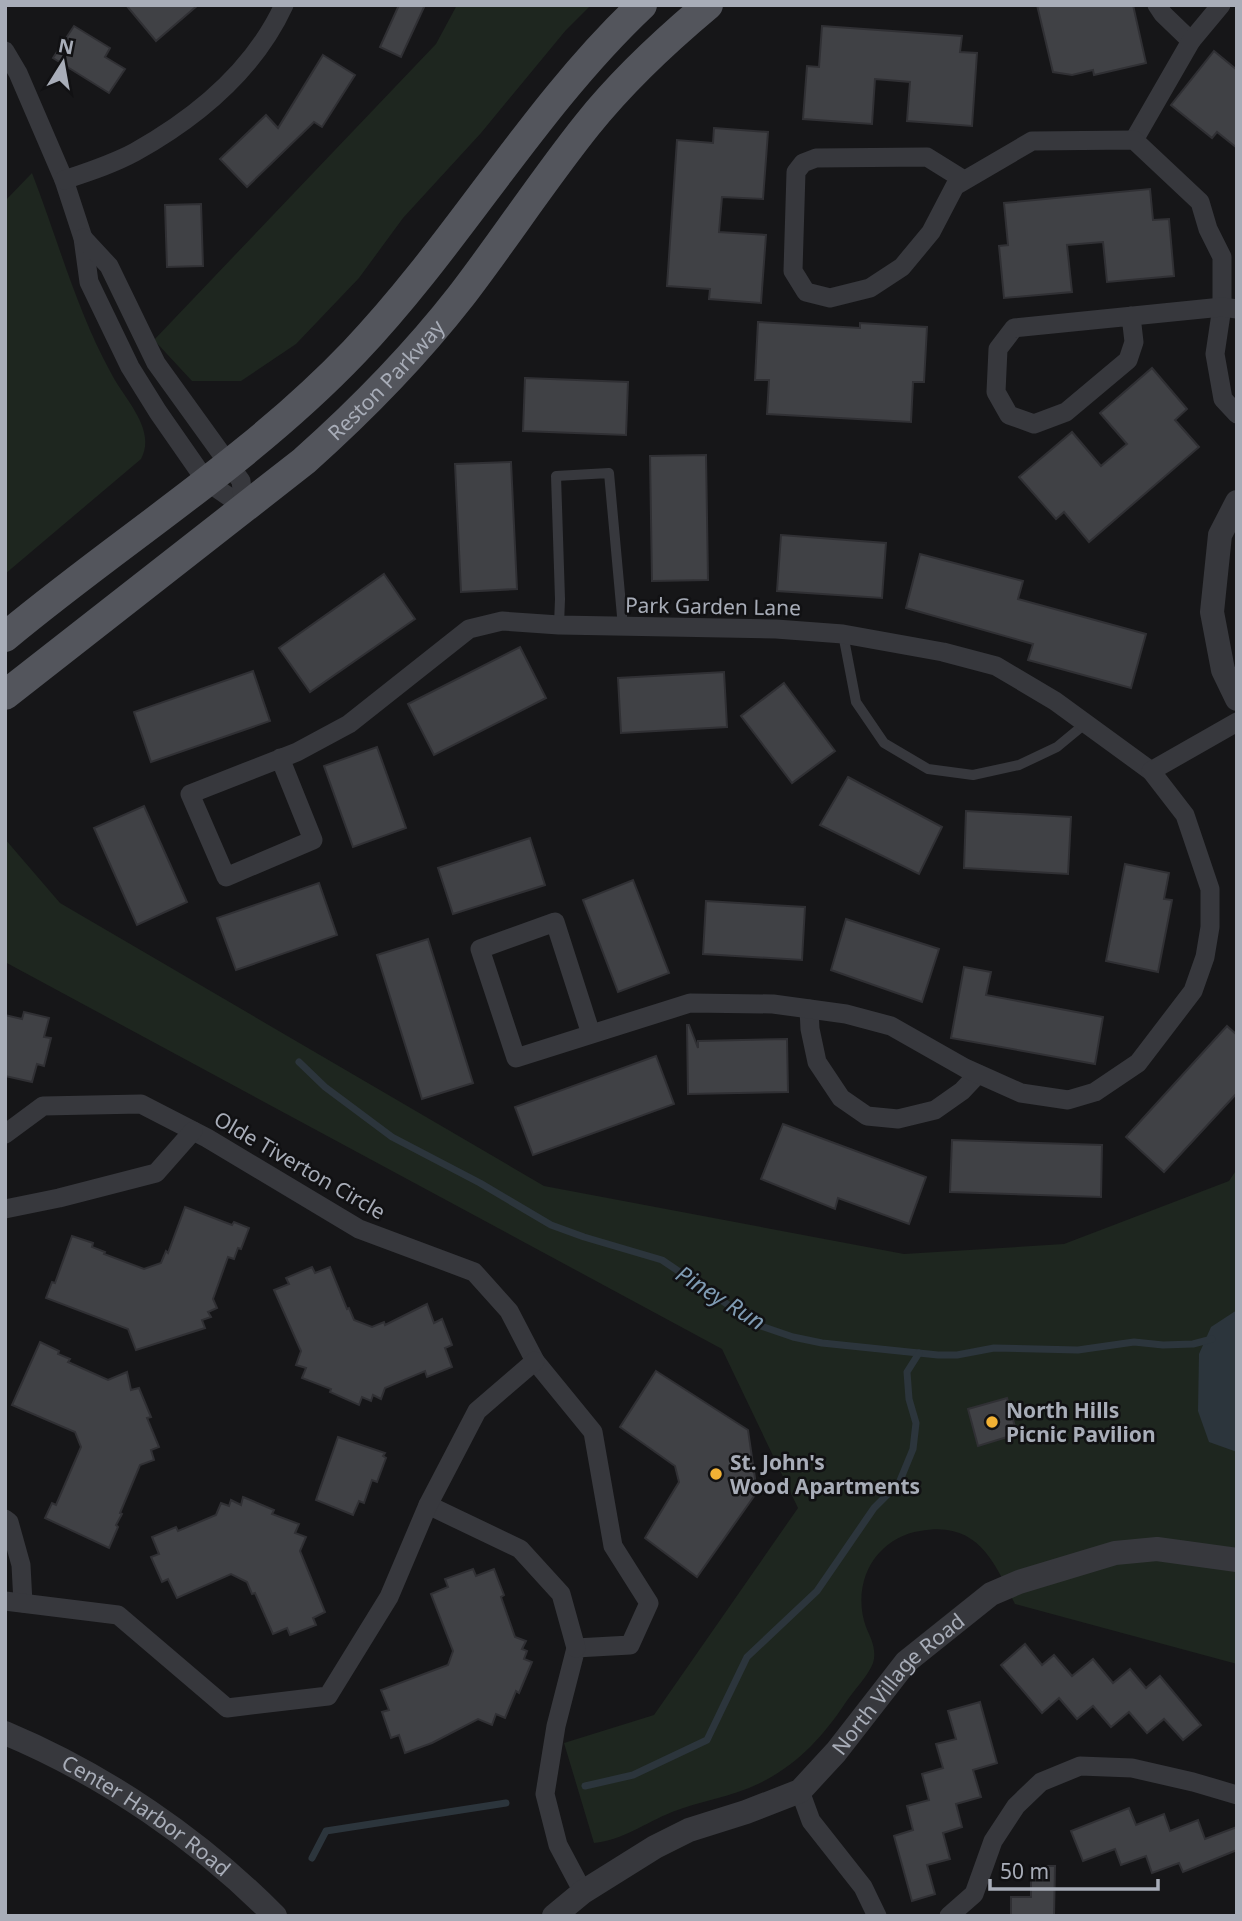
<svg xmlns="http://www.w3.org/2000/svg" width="1242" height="1921" viewBox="0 0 1242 1921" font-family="'Noto Sans',sans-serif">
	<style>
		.green { fill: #1e261f }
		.water { fill: #2c353c }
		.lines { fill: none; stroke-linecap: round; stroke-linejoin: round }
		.stream { stroke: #2c353c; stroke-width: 7 }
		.building { fill: #404145; stroke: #303034; stroke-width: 2 }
		.service { stroke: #37383d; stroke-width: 10 }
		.minor { stroke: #37383d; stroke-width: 19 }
		.tertiary { stroke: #37383d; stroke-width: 24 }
		.primary { stroke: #53555c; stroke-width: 30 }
		.poi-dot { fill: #f2b134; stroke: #111113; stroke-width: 2.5 }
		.labels { text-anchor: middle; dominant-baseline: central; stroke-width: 5; stroke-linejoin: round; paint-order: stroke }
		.street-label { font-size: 21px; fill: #a8adb8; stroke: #111113 }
		.poi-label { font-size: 21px; font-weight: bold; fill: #a8adb8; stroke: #111113; text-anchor: start }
		.water-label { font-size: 23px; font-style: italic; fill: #7f9bb3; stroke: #111113 }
	</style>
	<rect width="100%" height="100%" fill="#161618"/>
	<g class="green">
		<path d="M457 5H591L566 30 481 133 403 218 359 278 296 344 241 381H192L154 340 436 44Z"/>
		<path d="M32 173C58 240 76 309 111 373 124 399 157 429 141 459L5 574V201Z"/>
		<path d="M5 839 60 903 544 1186 904 1254 1064 1244 1229 1181 1237 1169V1664L1015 1604C994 1561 977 1520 920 1531 905 1533 890 1541 879 1553 861 1573 857 1602 866 1627 871 1639 877 1649 873 1663 868 1676 854 1690 846 1702 823 1737 796 1766 758 1784 731 1797 700 1801 672 1812 645 1823 623 1840 594 1843L564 1743 654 1715 798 1508 722 1349 5 962Z"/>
	</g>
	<path class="water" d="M1237 1310V1452L1209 1442 1198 1411 1199 1354 1211 1327Z"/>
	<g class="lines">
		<g class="stream">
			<path d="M299 1062 325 1087 392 1137 480 1183 551 1225 584 1237 662 1260 758 1325 793 1337 822 1343 938 1355H957L994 1348 1078 1350 1134 1342 1163 1345 1193 1344 1212 1339"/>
			<path d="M585 1786 633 1775 707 1740 747 1657 817 1591 874 1508 899 1483 913 1449 916 1423 909 1399 907 1372 919 1353"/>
			<path d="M312 1858 326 1831 506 1803"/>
		</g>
	</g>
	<g class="building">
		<path d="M126 5H198L156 41Z"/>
		<path d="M399 5H425L401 57 380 47Z"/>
		<path d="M1037 5H1133L1146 63 1094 75 1093 70 1072 75 1053 72Z"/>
		<path d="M74 26 110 48 105 57 125 69 109 93 53 58Z"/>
		<path d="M822 26 962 36 960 52 977 53 972 126 907 121 910 82 875 79 872 124 803 119 807 66 819 67Z"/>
		<path d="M1214 51 1237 70V148L1217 132 1212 138 1171 105Z"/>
		<path d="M323 55 355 75 322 127 314 122 247 187 220 159 266 115 278 128Z"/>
		<path d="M714 128 768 132 763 199 722 197 719 232 766 235 761 303 709 299 710 289 667 286 677 140 713 143Z"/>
		<path d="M1150 189 1153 220 1169 219 1174 276 1107 282 1103 242 1067 245 1072 292 1004 298 999 246 1008 245 1004 203Z"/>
		<path d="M201 204 203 266 167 267 165 205Z"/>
		<path d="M758 322 860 328V323L927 327 924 382H913L911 422 767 414 769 380H755Z"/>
		<path d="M1152 368 1187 409 1175 420 1199 447 1089 542 1064 512 1056 519 1019 477 1072 432 1101 466 1127 444 1100 413Z"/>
		<path d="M525 378 628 382 626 435 523 431Z"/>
		<path d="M706 455 708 580 652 581 650 456Z"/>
		<path d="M511 462 517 589 461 592 455 464Z"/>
		<path d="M781 535 886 543 882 598 777 591Z"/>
		<path d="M920 554 1023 581 1018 599 1146 634 1131 688 1028 660 1033 644 906 608Z"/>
		<path d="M384 574 415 619 310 692 279 648Z"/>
		<path d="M520 647 546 698 434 755 408 704Z"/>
		<path d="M253 671 270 721 151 762 134 712Z"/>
		<path d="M724 672 727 727 621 733 618 678Z"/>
		<path d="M784 683 835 751 792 783 741 716Z"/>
		<path d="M377 747 406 828 353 847 324 766Z"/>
		<path d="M848 777 942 827 919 874 820 825Z"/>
		<path d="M144 806 187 902 137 925 94 828Z"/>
		<path d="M966 811 1071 817 1068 874 964 868Z"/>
		<path d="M530 838 545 885 453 914 438 868Z"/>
		<path d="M1125 864 1169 873 1164 899 1172 900 1158 972 1106 961Z"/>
		<path d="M633 880 669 973 618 992 583 900Z"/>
		<path d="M319 883 337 935 236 970 217 918Z"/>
		<path d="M706 901 805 907 802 960 703 954Z"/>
		<path d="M846 919 939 949 922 1002 831 970Z"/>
		<path d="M428 939 473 1083 422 1099 377 955Z"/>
		<path d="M964 967 991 972 986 995 1103 1017 1095 1064 951 1038Z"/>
		<path d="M24 1012 49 1018 44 1037 51 1038 44 1066 37 1064 32 1082 5 1076V1015L22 1019Z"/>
		<path d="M687 1025H689L698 1048V1041L787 1039 788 1092 688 1094Z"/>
		<path d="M1227 1026 1237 1035V1093L1164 1172 1126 1137Z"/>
		<path d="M656 1056 674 1104 533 1155 515 1107Z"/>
		<path d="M783 1124 926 1177 909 1224 838 1198 835 1209 761 1179Z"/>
		<path d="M952 1140 1102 1145 1101 1197 950 1192Z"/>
		<path d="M185 1207 232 1225 234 1222 249 1228 241 1249 238 1248 234 1259 228 1257 213 1299 217 1308 208 1312 211 1317 202 1320 205 1328 136 1350 128 1329 46 1298 52 1282 55 1283 72 1236 93 1243 92 1247 105 1252 104 1254 144 1269 161 1263 166 1251 168 1253Z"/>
		<path d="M312 1267 315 1273 330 1267 347 1309 349 1308 354 1320 372 1327 384 1322 385 1325 427 1304 434 1323 442 1319 452 1345 445 1348 452 1367 427 1377 425 1371 385 1388 381 1399 373 1395 371 1401 362 1397 359 1405 330 1392 331 1389 302 1378 306 1368 296 1365 301 1351 274 1290 289 1284 286 1278Z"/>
		<path d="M40 1342 59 1351 58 1354 70 1359 68 1362 108 1380 127 1372 131 1390 139 1388 151 1417 147 1418 159 1447 151 1450 154 1460 140 1465 120 1513 122 1514 116 1525 118 1527 109 1548 45 1518 52 1503 56 1505 81 1447 75 1432 12 1405Z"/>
		<path d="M656 1371 748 1430 757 1492 697 1577 645 1538 679 1482 675 1466 620 1427Z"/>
		<path d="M1007 1398 1017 1434 978 1446 968 1409Z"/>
		<path d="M338 1437 385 1453 383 1456 386 1458 377 1482 372 1480 364 1503 359 1501 353 1515 316 1500Z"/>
		<path d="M243 1497 274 1510 272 1514 299 1524 295 1533 306 1537 300 1551 325 1612 313 1618 316 1625 290 1635 287 1628 273 1634 255 1593 252 1594 247 1582 231 1574 177 1598 168 1579 162 1582 151 1557 159 1554 152 1537 176 1527 178 1531 216 1515 221 1503 229 1506 231 1500 241 1505Z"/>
		<path d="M473 1569 476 1576 494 1569 504 1595 501 1597 515 1637 526 1641 522 1649 527 1651 524 1659 532 1662 519 1693 516 1691 505 1718 496 1714 492 1725 478 1719 432 1743 405 1753 399 1735 391 1738 382 1712 389 1710 381 1690 448 1665 453 1651 431 1594 448 1587 445 1579Z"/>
		<path d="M1025 1644 1042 1665 1054 1655 1072 1676 1093 1659 1113 1683 1130 1669 1146 1688 1160 1676 1201 1725 1183 1740 1164 1719 1147 1733 1129 1712 1111 1727 1093 1706 1077 1719 1059 1698 1042 1713 1001 1665Z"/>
		<path d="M980 1702 997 1763 973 1770 981 1797 956 1804 962 1827 943 1833 950 1859 927 1865 935 1894 912 1901 894 1836 913 1830 907 1806 929 1800 922 1774 943 1768 936 1744 956 1739 948 1711Z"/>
		<path d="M1129 1808 1136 1825 1164 1814 1170 1831 1198 1820 1205 1839 1237 1827V1850L1183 1872 1179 1863 1152 1873 1146 1856 1121 1865 1115 1849 1083 1861 1071 1831Z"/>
		<path d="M1031 1866H1055L1054 1916H1011V1897H1031Z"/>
	</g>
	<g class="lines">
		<g class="service">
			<path d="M559 625 560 599 556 476 609 473 623 627"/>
			<path d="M843 634 856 702 884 743 928 769 973 775 1019 765 1057 747 1086 723"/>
		</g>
		<g class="minor">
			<path d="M1157 5 1163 14 1191 41"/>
			<path d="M5 51 18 73 64 180 83 238 89 282 130 367 158 412 206 481 244 507"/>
			<path d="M1134 140 1191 41 1221 5"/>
			<path d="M64 180C88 172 113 164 135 152 196 118 254 70 284 5"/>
			<path d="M964 180 927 157 816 158 803 163 796 172 793 271 806 292 830 298 870 288 902 267 931 232 955 186 1032 141 1134 140 1200 202 1208 229 1222 257V307L1215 354 1223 399 1237 414"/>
			<path d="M83 238 109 266 156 363 241 481 244 507"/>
			<path d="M1131 316 1134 342 1128 360 1066 412 1034 424 1009 415 996 392 998 349 1014 328 1222 307 1237 309"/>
			<path d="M280 758 313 840 226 877 190 794 297 752 349 724 469 629 502 621 559 625 776 629 843 634 943 652 996 666 1055 701 1151 771"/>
			<path d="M809 1009 810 1029 817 1062 841 1098 867 1116 898 1119 935 1110 962 1091 978 1074"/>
			<path d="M591 1034 555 922 480 949 516 1058 690 1003 773 1004 846 1014 891 1026 965 1068 1021 1093 1068 1100 1095 1092 1138 1063 1193 991 1205 957 1210 927V889L1185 815 1151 771 1237 722"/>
			<path d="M5 1134 43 1106 141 1104 207 1138 359 1229 474 1272 509 1311 535 1361 593 1432 613 1546 649 1603 630 1645 576 1648 556 1726 545 1794 558 1845 583 1892"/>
			<path d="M5 1209 59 1198 156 1173 193 1131"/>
			<path d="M428 1505 520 1549 561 1594 576 1648"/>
			<path d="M5 1519 9 1522 21 1565 23 1603"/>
			<path d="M5 1601 118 1615 227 1708 328 1696 389 1597 428 1505 477 1411 535 1361"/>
			<path d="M800 1791 811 1821 863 1887 877 1916"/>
			<path d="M949 1916 974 1894 993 1841 1016 1806 1041 1782 1080 1766 1132 1768 1193 1782 1237 1795"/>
		</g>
		<g class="tertiary">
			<path d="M1237 502 1220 535 1212 612 1223 670 1237 699"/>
			<path id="s1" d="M5 1733C105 1775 199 1839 275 1916"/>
			<path id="s2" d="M554 1916 583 1892 655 1847 689 1830 746 1812 800 1791 836 1752 906 1662 991 1594 1019 1582 1115 1553 1157 1549 1237 1560"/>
		</g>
		<g class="primary">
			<path d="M5 637C120 541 250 461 354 352 458 243 532 109 642 5"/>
			<path id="s3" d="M5 695 304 461C360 411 415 355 461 296 504 240 543 180 587 125 622 81 665 41 708 5"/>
		</g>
	</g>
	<g class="poi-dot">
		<circle cx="992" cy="1422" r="7"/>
		<circle cx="716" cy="1474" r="7"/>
	</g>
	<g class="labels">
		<g class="street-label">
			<text stroke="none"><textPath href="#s3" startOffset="495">Reston Parkway</textPath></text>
			<text transform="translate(713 606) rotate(1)">Park Garden Lane</text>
			<text transform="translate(300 1165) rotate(30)">Olde Tiverton Circle</text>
			<text stroke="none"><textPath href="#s2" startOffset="424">North Village Road</textPath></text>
			<text stroke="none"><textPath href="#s1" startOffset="164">Center Harbor Road</textPath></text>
		</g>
		<g class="poi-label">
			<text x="1006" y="1410">North Hills<tspan x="1006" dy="24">Picnic Pavilion</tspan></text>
			<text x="730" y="1462">St. John's<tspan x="730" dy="24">Wood Apartments</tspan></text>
		</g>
		<g class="water-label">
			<text transform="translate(721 1297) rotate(32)">Piney Run</text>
		</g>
	</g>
	<rect width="1242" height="1921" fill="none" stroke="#a8adb8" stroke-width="14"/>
	<g transform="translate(63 63) rotate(11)" stroke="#111113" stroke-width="5" paint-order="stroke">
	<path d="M0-5L12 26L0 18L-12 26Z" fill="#a8adb8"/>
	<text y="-10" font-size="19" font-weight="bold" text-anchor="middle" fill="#a8adb8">N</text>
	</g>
	<path d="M990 1879v10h168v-10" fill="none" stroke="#a8adb8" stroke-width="3.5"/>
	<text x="1000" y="1879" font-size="21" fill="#a8adb8" stroke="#111113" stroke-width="5" paint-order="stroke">50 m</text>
</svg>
